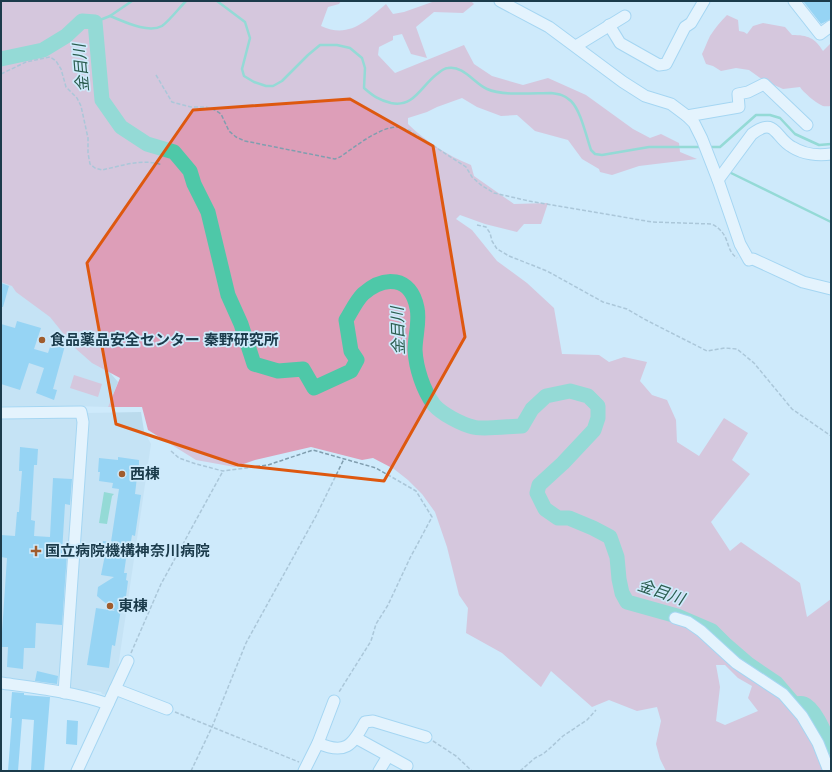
<svg xmlns="http://www.w3.org/2000/svg" width="832" height="772" viewBox="0 0 832 772" font-family="Karla,'Noto Sans JP',sans-serif">
	<style>
		.built { fill: #bbdbed }
		.green { fill: #dd9eb8; fill-rule: evenodd }
		.water { fill: #4ec8a8 }
		.lines { fill: none; stroke-linecap: round; stroke-linejoin: round }
		.stream { stroke: #4ec8a8; stroke-width: 2.5 }
		.river { stroke: #4ec8a8; stroke-width: 15 }
		.building { fill: #53baec }
		.minor-casing { stroke: #74bfe7; stroke-width: 13 }
		.path { stroke: #809eaf; stroke-width: 1.5; stroke-dasharray: 4 2; stroke-linecap: butt }
		.minor { stroke: #fff; stroke-width: 11 }
		.marked { fill: none; stroke: #de580f; stroke-width: 3; stroke-linejoin: round }
		.poi-dot { fill: #a05c2d; stroke: #ceeafb; stroke-width: 1.5 }
		.labels { text-anchor: middle; dominant-baseline: central; stroke-width: 3.5; stroke-linejoin: round; paint-order: stroke }
		.poi-label { font-size: 15px; font-weight: bold; fill: #1b3b4b; stroke: #ceeafb; text-anchor: start }
		.water-label { font-size: 16px; font-style: italic; fill: #2b5d4f; stroke: #ceeafb }
	</style>
	<rect width="100%" height="100%" fill="#ceeafb"/>
	<g class="built">
		<path d="M1 273 46 298 118 382 108 407 73 406H1Z"/>
		<path d="M141 412 144 431 151 444 117 674 107 695 102 694 101 692 89 690 87 692 67 690 87 413Z"/>
		<path d="M1 417H77L80 421 60 689 1 680Z"/>
	</g>
	<g class="green">
		<path d="M1 1H341L339 4 328 7 321 26C349 39 366 21 386 4L393 14 404 12 435 1H471L474 4 463 13 434 12 416 27 427 58 411 54 402 34 393 36V40L379 47 378 55 395 73 464 45 474 64 492 76 523 85 548 78 586 95 633 129 650 138 661 134 679 143 680 152 697 159 639 166 612 175 600 172 599 169 582 159 568 140 535 131 517 115 501 116 477 107 462 98 437 107 427 112 408 118V124C425 141 448 156 471 165L474 176 514 204 548 203 541 224H524L517 232 485 224 460 215 456 219 472 230 497 261 527 283 554 308 562 354 599 355 609 362 624 357 647 362 640 381 652 395 667 400 676 420 677 442 699 456 724 418 748 433 732 460 750 474 711 522 730 551 741 542 800 583 807 617 831 599V771H666L660 759 656 744 661 721 657 707 637 711 609 700 592 707 551 671 541 687 502 653 466 633 468 608 459 595 447 547 435 512 422 494 408 480 394 469 373 458 362 460 311 447 255 460 235 467 196 460 148 430 142 407H108L120 378 92 363 75 348 50 317 16 292 12 286 1 282ZM716 665H725L738 678 752 686 748 698 758 711 725 725 716 721 720 687Z"/>
		<path d="M727 15 738 20 739 31 744 32 747 34 753 26 763 23 785 27 792 35C808 35 815 38 823 51L831 43V106C828 106 823 107 821 105 816 103 803 92 800 87L783 89 763 80 749 70 736 68 721 71 713 66 706 64 702 54C705 48 707 42 710 36 715 28 721 21 727 15Z"/>
		<path d="M74 375 102 384 98 397 70 388Z"/>
	</g>
	<path class="water" d="M104 492 114 494 112 496 107 524 99 523Z"/>
	<g class="lines">
		<g class="stream">
			<path d="M217 1 245 22 250 38 242 69 244 76 254 82 266 86H273L282 81 308 55 320 45H337L350 48 362 58 365 68 364 88C373 96 379 100 391 103 414 108 421 86 437 74 441 71 444 68 448 68 463 65 475 84 487 89 502 96 534 93 551 93 559 94 565 95 571 101 581 111 586 136 591 150L595 154 602 155 649 147H703"/>
			<path d="M110 16 132 1"/>
			<path d="M95 22 110 16C123 21 148 34 162 26 170 20 179 8 186 1"/>
			<path d="M708 147H720L756 115H770L780 118 795 134 819 145 831 144"/>
			<path d="M729 172 831 222"/>
		</g>
		<path class="river" d="M1 59 43 50 66 36 82 21 95 22 102 100 121 127 147 144 174 152 190 171 194 184 208 212 228 295 241 324 254 364 278 371 303 369 314 388 351 371 357 360 351 351 346 320C351 312 356 301 363 294 384 275 411 276 417 308 420 321 415 337 415 350 416 368 423 390 434 405 442 414 461 424 473 427 481 430 512 426 522 426L532 409 546 396 570 391 588 396 598 406V418L594 430 563 463 539 485 537 493 545 509 558 518H569L593 528 610 537 617 557 619 579 622 593 627 602 677 616 712 631 726 645 748 664 776 683 794 704C797 704 801 703 804 704 815 708 826 736 831 747"/>
	</g>
	<g class="building">
		<path d="M803 1H831V19L821 24Z"/>
		<path d="M1 283 9 286 3 307H1Z"/>
		<path d="M17 321 41 328 34 349 48 353 53 338 66 342 53 389 57 390 54 400 36 393 44 368 29 363 20 390 1 384V324L15 328Z"/>
		<path d="M20 447 38 449 37 465H34L31 520 35 521 34 536 50 537 53 478 72 479 70 505 65 504 62 553H67L62 625 36 623 35 648H24L23 669 7 667 8 647H1L7 558 1 557V535L15 536 17 512H19L22 471H19Z"/>
		<path d="M118 457 139 460V465L145 466 144 478 137 477 135 494 141 495 135 536 132 535 128 559H126L124 573H127L126 580 128 581 125 604 122 603 115 646 112 645 109 668 87 665 96 608 115 611 97 596 98 587 114 577 101 575 105 555 101 554 103 541 111 542 119 489 112 488 113 483 99 481 100 472H98L99 458 118 460Z"/>
		<path d="M37 671 58 676 57 684 35 681Z"/>
		<path d="M12 692 24 693V695L50 697 44 771H32L31 770 34 720 22 719 18 771H8L12 718H10Z"/>
		<path d="M67 720 78 721 77 745 66 744Z"/>
	</g>
	<g class="lines">
		<g class="minor-casing">
			<g id="minor">
				<path d="M500 1 549 27 623 82 645 96 671 104 687 116 694 123 702 139 718 180 740 244 749 260 753 259 803 282 831 289"/>
				<path d="M794 1 820 34 831 26"/>
				<path d="M609 25 620 43 659 65 666 64 685 27 691 23 704 1"/>
				<path d="M576 46 625 16"/>
				<path d="M687 116 739 107 738 94 748 92 764 84 807 125"/>
				<path d="M718 180 752 134C776 116 775 138 792 147 803 154 818 156 831 154"/>
				<path d="M1 413 81 412 83 422 64 693"/>
				<path d="M675 618 688 622 701 631 736 663 783 694 802 716 818 743 829 771"/>
				<path d="M1 683C37 688 73 692 108 704"/>
				<path d="M115 689 167 709"/>
				<path d="M356 738 407 766"/>
				<path d="M318 743C345 755 352 746 365 722L373 721 426 737"/>
				<path d="M77 771 128 661"/>
				<path d="M304 771 318 743 334 701"/>
				<path d="M379 771 388 756"/>
			</g>
		</g>
		<g class="path">
			<path d="M1 74 26 62 50 57 56 61 61 69 66 87 77 98 81 106 88 138V153L90 164 95 168 102 170C120 166 144 158 162 165"/>
			<path d="M156 75 172 102 191 107H206L215 110 221 114 229 131 236 137 245 141 335 159 340 157C355 147 380 126 399 127 402 128 406 129 409 130L463 165 466 167 472 177 481 185 494 193 529 201 652 222 712 224C732 235 724 249 737 258"/>
			<path d="M477 225 486 227 490 233 492 241 497 249 509 256 547 271 603 302 627 309 644 319 707 351 725 348 737 349 754 363 792 409 831 436"/>
			<path d="M171 451 179 458 196 464 223 471 268 465 313 450 376 468 416 491 432 517 410 558 388 605 376 624 371 641 339 692"/>
			<path d="M131 653 161 584 223 471"/>
			<path d="M175 712 299 762"/>
			<path d="M433 741 456 756 472 771"/>
			<path d="M191 771 212 727 246 643 316 516 344 459"/>
			<path d="M520 771 535 758 543 754 549 749 563 736 587 720 596 710"/>
		</g>
		<use href="#minor" class="minor"/>
	</g>
	<path d="M0 0H832V772H0ZM350 99 433 146 465 337 384 481 238 465 116 424 87 263 193 110Z" fill="#ceeafb" fill-opacity=".55" fill-rule="evenodd"/>
	<path class="marked" d="M350 99 433 146 465 337 384 481 238 465 116 424 87 263 193 110Z"/>
	<g class="poi-dot">
		<circle cx="42" cy="340" r="4"/>
		<circle cx="122" cy="474" r="4"/>
		<path d="M34 545h4v4h4v4h-4v4h-4v-4h-4v-4h4z"/>
		<circle cx="110" cy="606" r="4"/>
	</g>
	<g class="labels">
		<g class="poi-label">
			<text x="50" y="340">食品薬品安全センター 秦野研究所</text>
			<text x="130" y="474">西棟</text>
			<text x="45" y="551">国立病院機構神奈川病院</text>
			<text x="118" y="606">東棟</text>
		</g>
		<g class="water-label">
			<text transform="translate(81 68) rotate(-95)">金目川</text>
			<text transform="translate(398 331) rotate(-92)">金目川</text>
			<text transform="translate(661 592) rotate(19)">金目川</text>
		</g>
	</g>
	<rect width="832" height="772" fill="none" stroke="#1b3b4b" stroke-width="4"/>
</svg>
